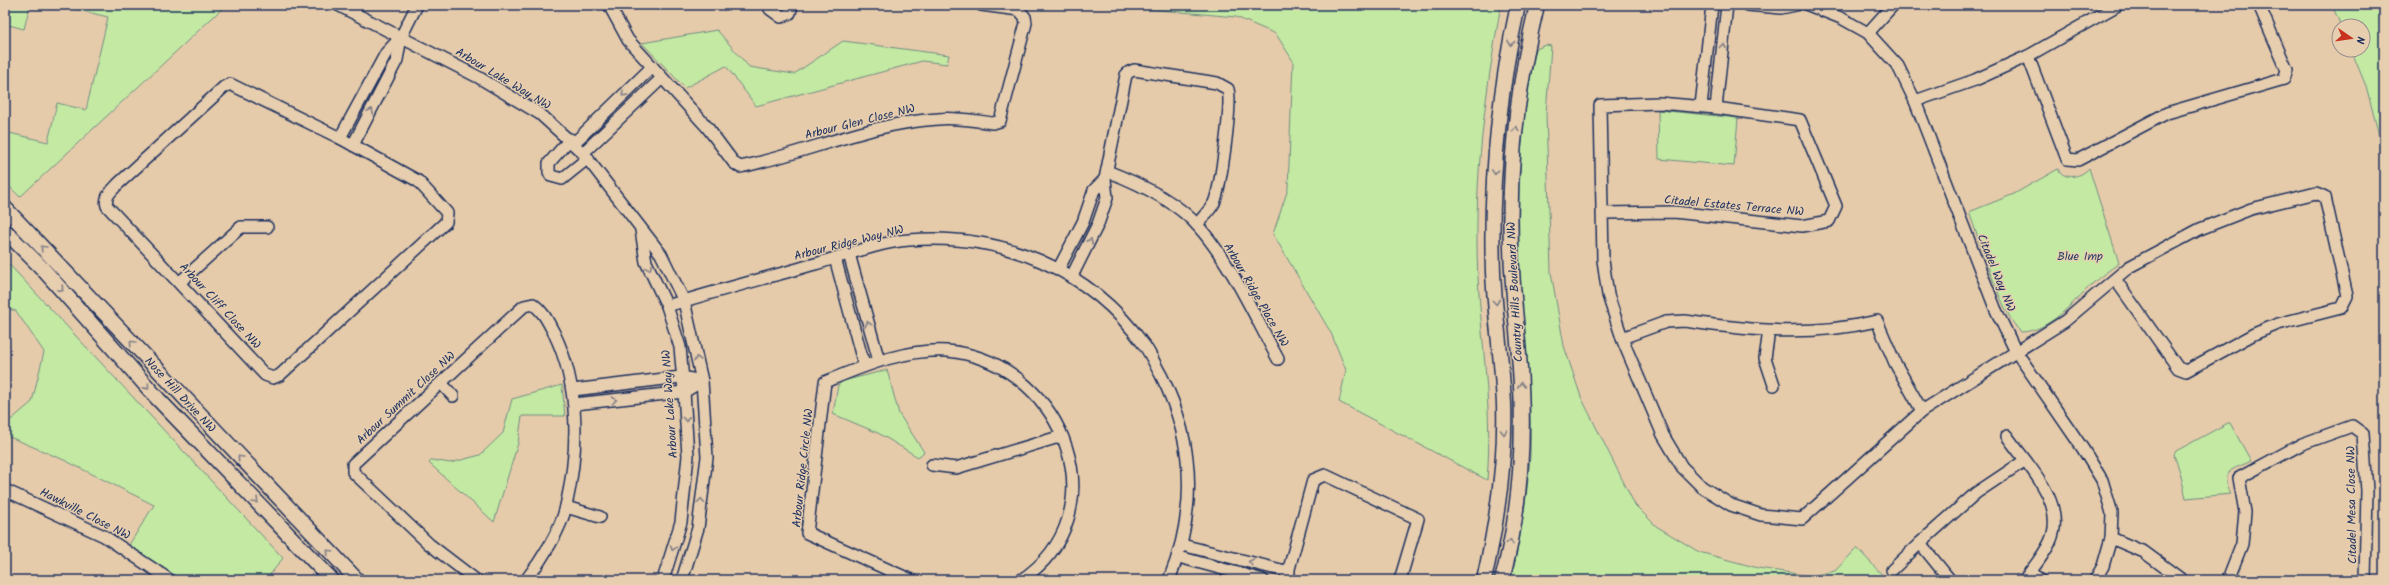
<svg xmlns="http://www.w3.org/2000/svg" width="2389" height="585" viewBox="0 0 2389 585" font-family="Kalam,sans-serif">
	<style>
		.green { fill: #c4e9a3; stroke: #708c80 }
		.lines { fill: none; stroke-linecap: round; stroke-linejoin: round }
		.minor-casing { stroke: #1b2f5e; stroke-width: 14 }
		.major-casing { stroke: #1b2f5e; stroke-width: 17 }
		.minor { stroke: #e7ceaf; stroke-width: 11 }
		.major { stroke: #e7ceaf; stroke-width: 14 }
		.oneway { stroke: #817e86 }
		.labels { text-anchor: middle; dominant-baseline: central; stroke-width: 3; stroke-linejoin: round; paint-order: stroke }
		.street-label { font-size: 12px; fill: #1b2f5e; stroke: #e7ceaf }
		.park-label { font-size: 12px; fill: #2c4265; stroke: #e7ceaf }
	</style>
	<rect width="100%" height="100%" fill="#e6cbaa"/>
	<filter id="ink" filterUnits="userSpaceOnUse"><feTurbulence type="fractalNoise" baseFrequency=".025" numOctaves="2"/><feDisplacementMap in="SourceGraphic" scale="8" xChannelSelector="R" yChannelSelector="G"/><feConvolveMatrix kernelMatrix="1 2 1 2 8 2 1 2 1" color-interpolation-filters="sRGB"/></filter>
	<g filter="url(#ink)">
		<g class="green">
			<path d="M5 5H30L24 29 5 24Z"/>
			<path d="M58 5H226L20 197 5 182V132L48 142 57 103 86 110 108 17Z"/>
			<path d="M1105 5H1501C1487 83 1476 162 1477 242 1477 322 1494 400 1487 480L1339 402 1346 370 1331 333 1273 234 1288 189 1293 61 1276 34 1236 17Z"/>
			<path d="M2332 5H2384V154L2366 86 2351 50H2363V26H2341Z"/>
			<path d="M717 30 749 67 794 74 843 41 949 55 947 64 922 61 756 106 726 66 685 88 642 43Z"/>
			<path d="M1546 45 1551 46 1546 114 1551 272 1564 346 1581 397 1635 505 1656 526 1699 552 1758 568 1811 576 1835 571 1857 548 1887 580H1511C1520 539 1527 499 1530 457 1532 403 1525 350 1521 297 1516 214 1518 130 1536 49Z"/>
			<path d="M1658 110 1738 118 1734 166 1659 159Z"/>
			<path d="M2089 168 2119 263C2110 270 2100 276 2092 284 2072 303 2050 331 2021 332 2002 316 1979 239 1969 212L2014 194 2058 169C2064 181 2082 177 2089 168Z"/>
			<path d="M5 260 283 558 266 580H181L129 545 154 505 64 460 5 435V425L32 402 44 352 16 311 5 308Z"/>
			<path d="M887 370 899 414 924 452 918 457 878 433 833 414 838 385 843 381Z"/>
			<path d="M562 385 565 416H522L518 443 494 522 429 463 432 460 450 463 480 455 503 433 512 399Z"/>
			<path d="M2228 423H2230L2251 461C2234 470 2219 468 2231 494L2186 498 2180 472 2174 455 2176 451Z"/>
		</g>
		<g class="lines">
			<g class="minor-casing">
				<g id="minor">
					<path d="M338 5 478 77 540 114 583 153 661 254 684 301 702 381 707 457 698 528 682 580"/>
					<path d="M609 5 628 40 707 127 734 163 740 167C807 153 870 123 938 119 956 117 975 121 993 123L1000 121 1026 23 1025 17 1019 10 981 5"/>
					<path d="M771 5 770 9 781 17 790 13 792 5"/>
					<path d="M1747 5 1781 8 1796 5"/>
					<path d="M1808 5 1841 18 1868 33 1898 66 1915 101 1995 308 2015 350 2083 449 2102 480 2112 513 2111 538 2103 566 2095 580"/>
					<path d="M1868 33 1893 5"/>
					<path d="M2028 56 2067 159 2078 160 2167 113 2284 79 2287 70 2259 5"/>
					<path d="M230 84 340 138 418 181 447 213 446 222 280 375 273 378 265 375 107 206C104 196 112 191 118 184L224 87Z"/>
					<path d="M1915 101 1975 80 2028 56 2118 5"/>
					<path d="M1701 106 1712 5"/>
					<path d="M1716 108 1727 5"/>
					<path d="M340 138 386 53 401 37"/>
					<path d="M570 139 549 163V172L551 176 562 179 588 158"/>
					<path d="M574 143 652 67"/>
					<path d="M353 145 397 60 401 37 417 5"/>
					<path d="M583 153 662 78"/>
					<path d="M1107 171C1138 183 1175 200 1198 226 1231 263 1254 315 1278 359"/>
					<path d="M1603 213 1674 212 1802 226 1829 221 1836 206 1800 120 1716 108 1659 103 1600 105 1603 260 1608 295 1623 341 1663 435 1682 467 1702 487 1731 505 1761 515 1802 519 1922 411 2065 321 2129 267 2200 229 2251 209 2316 193 2325 197 2347 296 2341 308 2278 324 2254 334 2186 371 2178 368 2115 279"/>
					<path d="M641 230 646 262 667 306 680 347 684 392 688 456 681 522 663 580"/>
					<path d="M849 254 879 361"/>
					<path d="M835 258 864 365"/>
					<path d="M1059 268 1083 222 1094 190 1105 179"/>
					<path d="M1072 276 1098 224 1107 198 1105 179 1126 75 1129 72 1134 70 1217 83 1228 89C1232 106 1221 186 1214 203 1210 210 1202 218 1197 225"/>
					<path d="M180 282 241 227H267"/>
					<path d="M667 306C716 291 766 278 815 264 843 256 880 242 909 240 1002 233 1089 268 1144 345 1151 354 1155 365 1161 375 1195 442 1197 511 1169 580"/>
					<path d="M1769 331 1765 358 1774 385"/>
					<path d="M1622 338 1666 322 1685 321C1753 331 1809 337 1877 321L1895 363 1922 411"/>
					<path d="M441 383 453 396"/>
					<path d="M573 390 681 377 702 381"/>
					<path d="M575 404 684 392 702 381"/>
					<path d="M2007 436C2027 465 2068 503 2050 542 2044 555 2033 568 2024 580"/>
					<path d="M932 465 956 468 1062 436"/>
					<path d="M5 490 104 536 170 580"/>
					<path d="M566 507 600 517"/>
					<path d="M2111 538 2144 552 2182 580"/>
					<path d="M1182 545 1289 572"/>
					<path d="M1179 557 1263 580"/>
					<path d="M1892 570 1920 543"/>
					<path d="M2031 572 2040 580"/>
					<path d="M476 580 429 544 353 472V464L524 306 533 304C544 312 548 322 554 333 580 386 579 449 566 506 561 530 541 561 526 580"/>
					<path d="M911 580 807 533 825 382C863 366 914 345 956 352 1065 369 1120 514 1021 580"/>
					<path d="M1286 580 1313 480 1325 475 1418 519 1400 580"/>
					<path d="M1950 580 1920 543 1976 493 2024 461"/>
					<path d="M2228 580 2242 544 2245 512 2239 478 2302 444 2352 426 2363 434 2367 491 2365 580"/>
				</g>
			</g>
			<g class="major-casing">
				<g id="major">
					<path d="M5 208 357 580"/>
					<path d="M5 231 42 268 158 399 332 580"/>
					<path d="M1484 580C1497 522 1506 464 1504 404 1502 360 1495 316 1493 272 1490 182 1499 92 1518 5"/>
					<path d="M1502 580C1519 517 1524 450 1521 386 1519 339 1512 293 1511 247 1508 166 1518 84 1537 5"/>
				</g>
			</g>
			<use href="#minor" class="minor"/>
			<use href="#major" class="major"/>
		</g>
		<defs><path id="oneway-chevron" d="M-2-3.5L2.5 0L-2 3.5" fill="none" stroke-width="1.6" stroke-linecap="round" stroke-linejoin="round"/></defs>
		<g class="oneway">
			<use href="#oneway-chevron" transform="translate(1511 43) rotate(100)"/>
			<use href="#oneway-chevron" transform="translate(1723 46) rotate(-83)"/>
			<use href="#oneway-chevron" transform="translate(624 94) rotate(136)"/>
			<use href="#oneway-chevron" transform="translate(371 111) rotate(-63)"/>
			<use href="#oneway-chevron" transform="translate(1516 129) rotate(-84)"/>
			<use href="#oneway-chevron" transform="translate(1495 172) rotate(92)"/>
			<use href="#oneway-chevron" transform="translate(1090 241) rotate(-63)"/>
			<use href="#oneway-chevron" transform="translate(43 248) rotate(-133)"/>
			<use href="#oneway-chevron" transform="translate(649 268) rotate(66)"/>
			<use href="#oneway-chevron" transform="translate(61 289) rotate(48)"/>
			<use href="#oneway-chevron" transform="translate(1496 302) rotate(85)"/>
			<use href="#oneway-chevron" transform="translate(868 324) rotate(-106)"/>
			<use href="#oneway-chevron" transform="translate(132 343) rotate(-133)"/>
			<use href="#oneway-chevron" transform="translate(697 359) rotate(-103)"/>
			<use href="#oneway-chevron" transform="translate(1521 385) rotate(-93)"/>
			<use href="#oneway-chevron" transform="translate(147 387) rotate(48)"/>
			<use href="#oneway-chevron" transform="translate(614 400) rotate(-7)"/>
			<use href="#oneway-chevron" transform="translate(686 419) rotate(86)"/>
			<use href="#oneway-chevron" transform="translate(1504 432) rotate(90)"/>
			<use href="#oneway-chevron" transform="translate(240 458) rotate(-133)"/>
			<use href="#oneway-chevron" transform="translate(256 501) rotate(46)"/>
			<use href="#oneway-chevron" transform="translate(701 501) rotate(-83)"/>
			<use href="#oneway-chevron" transform="translate(1510 542) rotate(-79)"/>
			<use href="#oneway-chevron" transform="translate(673 548) rotate(107)"/>
			<use href="#oneway-chevron" transform="translate(329 552) rotate(-134)"/>
			<use href="#oneway-chevron" transform="translate(1251 562) rotate(-166)"/>
		</g>
	</g>
	<g class="labels">
		<g class="street-label">
			<text transform="translate(503 79) rotate(31)">Arbour Lake Way NW</text>
			<text transform="translate(860 122) rotate(-14)">Arbour Glen Close NW</text>
			<text transform="translate(1734 206) rotate(5)">Citadel Estates Terrace NW</text>
			<text transform="translate(849 243) rotate(-14)">Arbour Ridge Way NW</text>
			<text transform="translate(1996 273) rotate(68)">Citadel Way NW</text>
			<text transform="translate(1515 292) rotate(-93)">Country Hills Boulevard NW</text>
			<text transform="translate(1256 295) rotate(60)">Arbour Ridge Place NW</text>
			<text transform="translate(220 306) rotate(47)">Arbour Cliff Close NW</text>
			<text transform="translate(180 395) rotate(47)">Nose Hill Drive NW</text>
			<text transform="translate(406 398) rotate(-43)">Arbour Summit Close NW</text>
			<text transform="translate(670 404) rotate(-94)">Arbour Lake Way NW</text>
			<text transform="translate(803 468) rotate(-84)">Arbour Ridge Circle NW</text>
			<text transform="translate(2352 505) rotate(-91)">Citadel Mesa Close NW</text>
			<text transform="translate(85 514) rotate(27)">Hawkville Close NW</text>
		</g>
		<g class="park-label">
			<text x="2080" y="256">Blue Imp</text>
		</g>
	</g>
	<rect width="2389" height="585" fill="none" stroke="#e7ceaf" stroke-width="20"/>
	<rect x="10" y="10" width="2369" height="565" fill="none" stroke="#1b2f5e" stroke-width="1.5" filter="url(#ink)"/>
	<g transform="translate(2351 38) rotate(103)"><circle r="19" fill="#e7ceaf" stroke="#958e8f"/>
	<path d="M0-3L7 15L0 10L-7 15Z" fill="#c8321e"/>
	<text y="-6" font-size="11" font-weight="bold" text-anchor="middle" fill="#1b2f5e">N</text>
	</g>
</svg>
